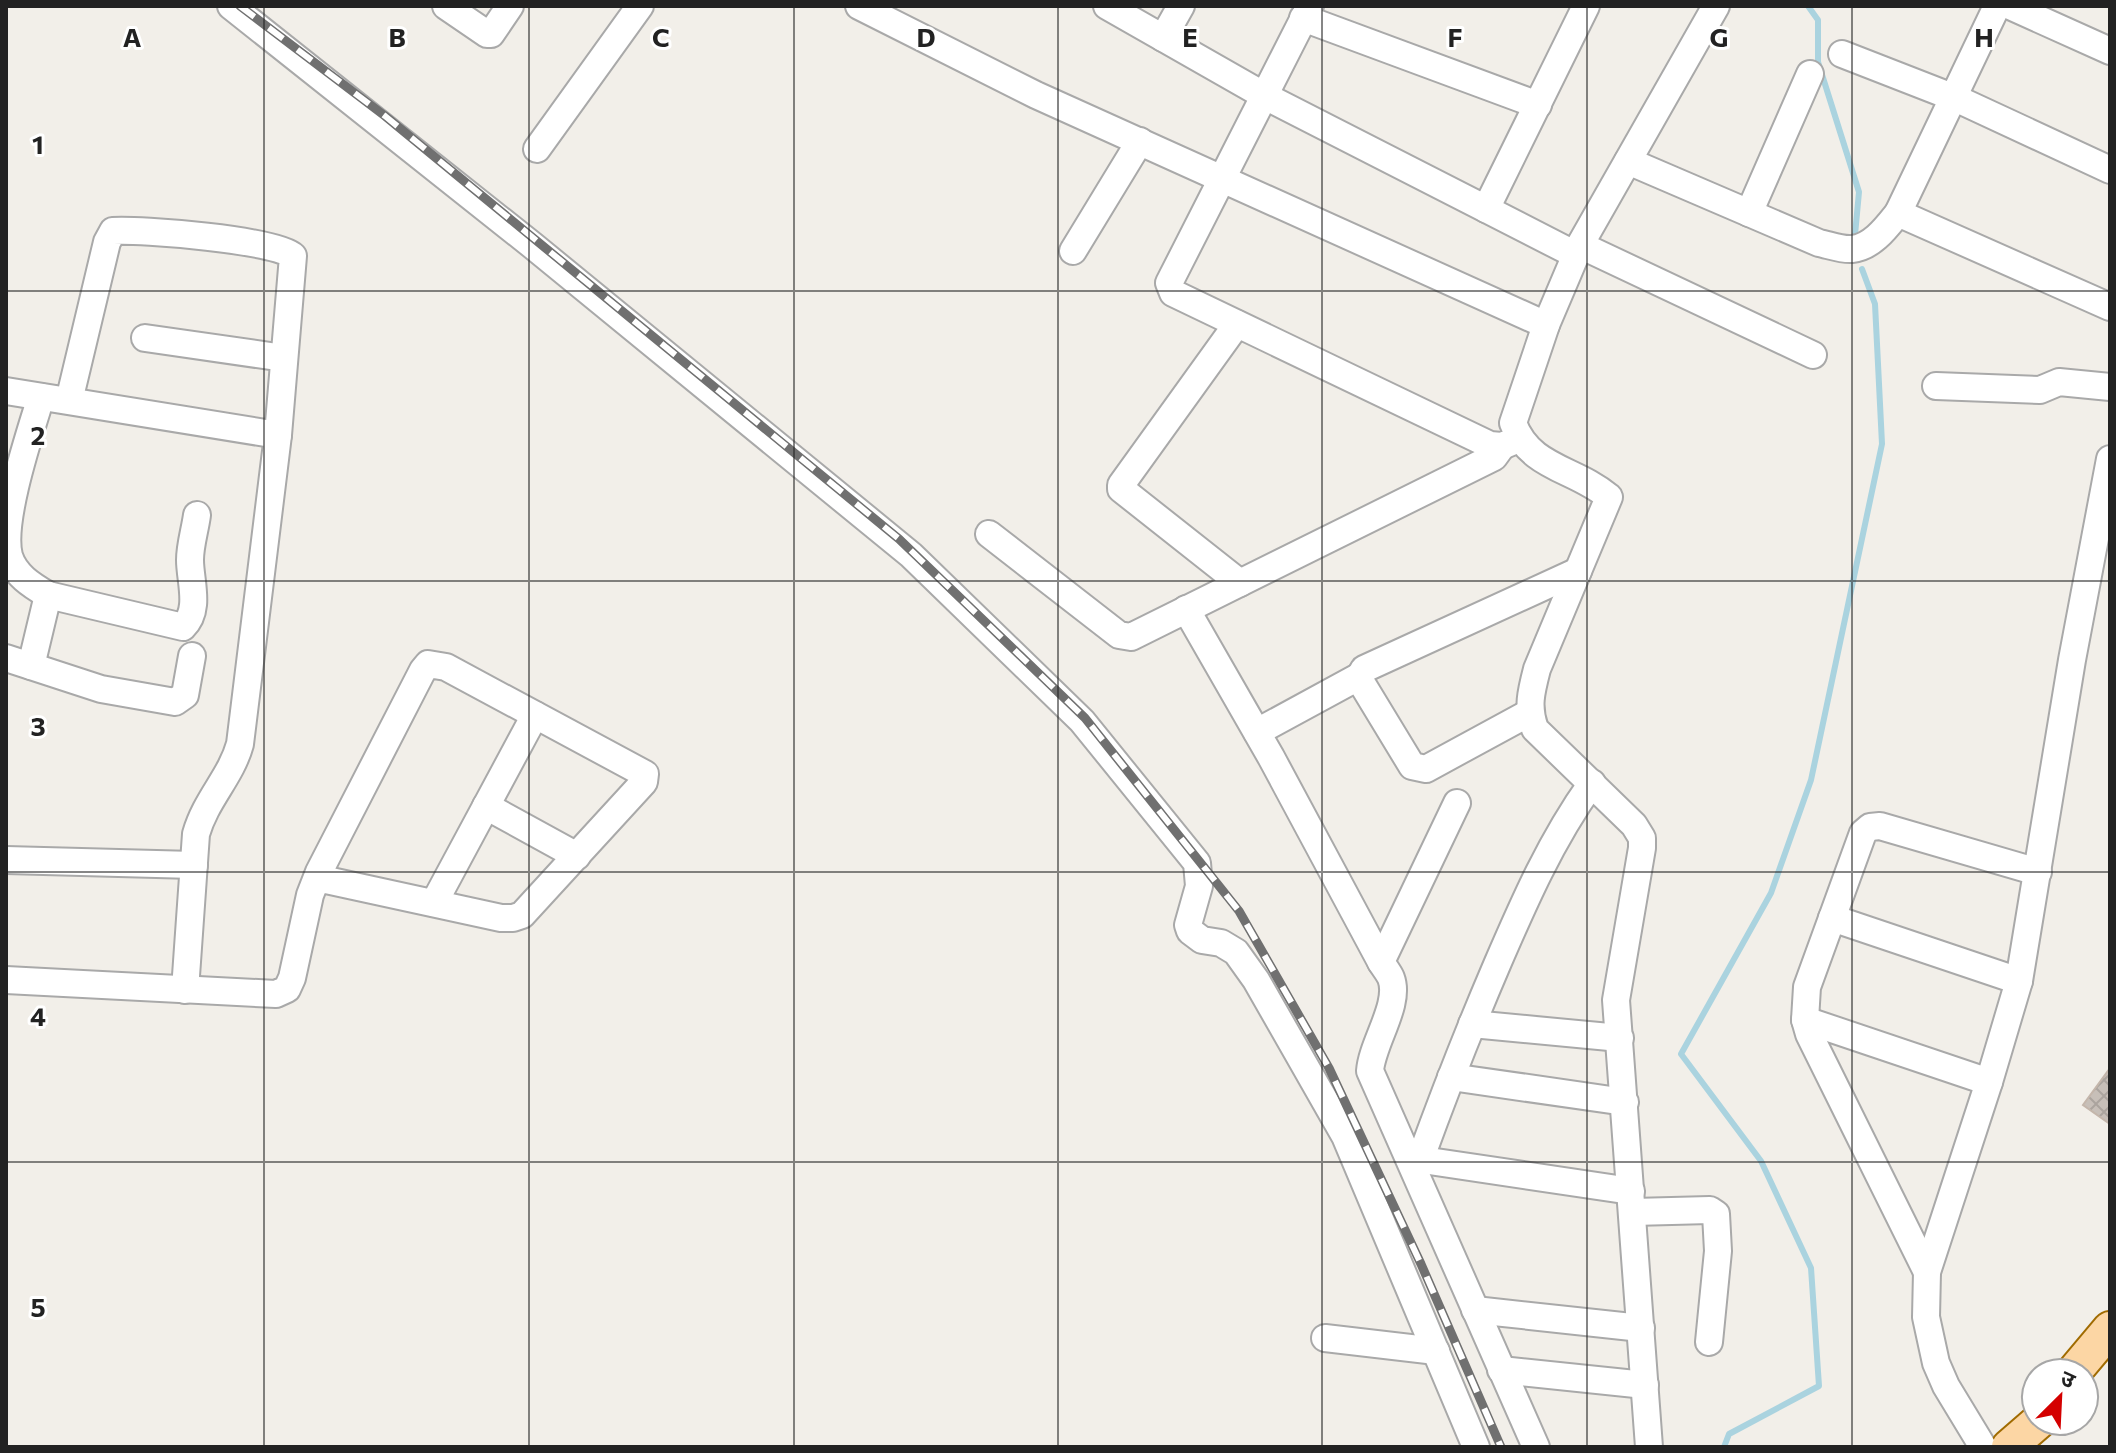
<svg xmlns="http://www.w3.org/2000/svg" width="2116" height="1453" viewBox="0 0 2116 1453" font-family="Commissioner,'Noto Sans Devanagari',sans-serif">
	<style>
		.lines { fill: none; stroke-linecap: round; stroke-linejoin: round }
		.stream { stroke: #aad3df; stroke-width: 6 }
		.building { fill: url(#building-cross-hatch); stroke: #c4b6ab; stroke-width: 2 }
		.minor-casing { stroke: #a9a9a9; stroke-width: 30 }
		.major-casing { stroke: #a06b00; stroke-width: 38 }
		.minor { stroke: #fff; stroke-width: 26 }
		.major { stroke: #fcd6a4; stroke-width: 34 }
		.rail-casing { stroke: #707070; stroke-width: 9 }
		.rail { stroke: #fff; stroke-width: 6; stroke-dasharray: 18; stroke-linecap: butt }
		.grid { fill: none; stroke: #222; stroke-width: 2; stroke-opacity: 0.55 }
		.grid-label { font-size: 26px; text-anchor: middle; font-weight: bold; fill: #222; stroke: #fff; stroke-width: 6; stroke-linejoin: round; paint-order: stroke }
	</style>
	<defs>
		<pattern id="building-cross-hatch" width="8" height="8" patternUnits="userSpaceOnUse" patternTransform="scale(2)"><rect width="8" height="8" fill="#c7bfb8"/><path d="M0 0l8 8M0 8l8-8" fill="none" stroke="#aba49e"/></pattern>
	</defs>
	<rect width="100%" height="100%" fill="#f2efe9"/>
	<g class="lines">
		<g class="stream">
			<path d="M1808 6 1818 20V62L1859 192 1855 235"/>
			<path d="M1724 1447 1729 1434 1819 1386 1811 1268 1761 1161 1681 1054 1771 893 1811 780 1882 444 1875 304 1862 269"/>
		</g>
	</g>
	<path class="building" d="M2110 1068V1124L2083 1105Z"/>
	<g class="lines">
		<g class="minor-casing">
			<g id="minor">
				<path d="M231 6 532 245 911 555 1082 721 1197 863 1199 886 1188 925 1190 931 1202 940 1221 943 1236 952 1256 980 1345 1136 1476 1447"/>
				<path d="M446 6 487 34H491L510 6"/>
				<path d="M859 6 1036 95 1546 325"/>
				<path d="M1107 6 1265 96 1576 255"/>
				<path d="M1310 6 1169 283 1173 293 1490 445 1502 446 1519 439"/>
				<path d="M2010 6 2110 51"/>
				<path d="M1303 18 1538 105"/>
				<path d="M1163 38 1181 6"/>
				<path d="M1842 54 1955 98 2110 170"/>
				<path d="M537 149 640 6"/>
				<path d="M1628 161 1819 243C1829 245 1842 250 1852 249 1872 247 1886 228 1898 213L1997 6"/>
				<path d="M1486 209 1586 6"/>
				<path d="M1749 213 1810 74"/>
				<path d="M1898 213 2110 307"/>
				<path d="M1580 245 1813 355"/>
				<path d="M1073 251 1140 141"/>
				<path d="M1237 324 1121 485V489L1240 583"/>
				<path d="M145 338 284 358"/>
				<path d="M1936 386 2040 390 2059 382 2110 387"/>
				<path d="M6 391 278 435 293 256C278 240 139 229 113 231L107 242 69 401"/>
				<path d="M41 397C30 433 0 521 9 556 15 575 31 585 48 595L183 627C201 610 190 581 190 560 190 545 195 530 197 515"/>
				<path d="M989 534 1119 635 1131 637 1488 460 1494 457 1502 446"/>
				<path d="M1186 609 1271 757 1381 962C1384 967 1389 973 1391 978 1401 1004 1372 1043 1370 1071L1536 1447"/>
				<path d="M6 658 101 689 175 702 185 695 192 656"/>
				<path d="M31 666 48 595"/>
				<path d="M1529 713 1426 769 1412 766 1361 682 1360 676 1364 669 1578 571"/>
				<path d="M1257 732 1360 676"/>
				<path d="M486 806 577 856"/>
				<path d="M6 860 194 865"/>
				<path d="M434 903 535 715"/>
				<path d="M1832 918 2019 981"/>
				<path d="M1381 962 1457 803"/>
				<path d="M6 980 276 994 287 989 292 978 310 895 319 872 423 670 428 664 446 667 645 774 644 782 522 915 513 918H501L317 878"/>
				<path d="M185 990 196 834C206 799 231 777 240 744L278 435"/>
				<path d="M1805 1020 1989 1082"/>
				<path d="M1472 1024 1620 1038"/>
				<path d="M1451 1077 1625 1102"/>
				<path d="M1409 1158 1631 1191"/>
				<path d="M1420 1160C1444 1094 1469 1030 1496 967 1524 902 1551 840 1592 783"/>
				<path d="M1633 1212 1710 1210 1716 1214 1718 1251 1709 1342"/>
				<path d="M1927 1272 1809 1034 1805 1020 1807 987 1863 833 1870 827 1880 826 2038 872"/>
				<path d="M1475 1310 1641 1328"/>
				<path d="M1325 1338 1436 1351"/>
				<path d="M1501 1370 1645 1385"/>
				<path d="M1649 1447 1616 1000 1642 848V838L1634 825 1535 729C1527 707 1531 692 1537 669L1609 497C1575 468 1530 469 1513 423L1546 325 1580 245 1716 6"/>
				<path d="M1983 1447 1946 1386 1936 1363 1926 1317 1927 1272 1989 1082 2019 981 2072 660 2110 459"/>
			</g>
		</g>
		<g class="major-casing">
			<g id="major">
				<path d="M2073 1373 2110 1329"/>
				<path d="M2009 1447 2039 1421"/>
			</g>
		</g>
		<use href="#minor" class="minor"/>
		<use href="#major" class="major"/>
		<g class="rail-casing">
			<path id="rail" d="M240 6 385 116 899 539 1085 718 1239 911 1329 1068 1421 1264 1501 1447"/>
		</g>
		<use href="#rail" class="rail"/>
	</g>
	<path class="grid" d="M264 6V1447M529 6V1447M794 6V1447M1058 6V1447M1322 6V1447M1587 6V1447M1852 6V1447M6 291H2110M6 581H2110M6 872H2110M6 1162H2110"/>
	<g class="grid-label">
		<text x="132" y="47">A</text>
		<text x="397" y="47">B</text>
		<text x="661" y="47">C</text>
		<text x="926" y="47">D</text>
		<text x="1190" y="47">E</text>
		<text x="1455" y="47">F</text>
		<text x="1719" y="47">G</text>
		<text x="1984" y="47">H</text>
		<text x="38" y="154">1</text>
		<text x="38" y="445">2</text>
		<text x="38" y="736">3</text>
		<text x="38" y="1026">4</text>
		<text x="38" y="1317">5</text>
	</g>
	<rect width="2116" height="1453" fill="none" stroke="#222222" stroke-width="16"/>
	<g transform="translate(2060 1397) rotate(24)"><circle r="38" fill="#ffffff" stroke="#a7a7a7" stroke-width="2"/>
	<path d="M0-6L14 30L0 20L-14 30Z" fill="#d40000"/>
	<text y="-12" font-size="22" font-weight="bold" text-anchor="middle" fill="#222222">उ</text>
	</g>
</svg>
